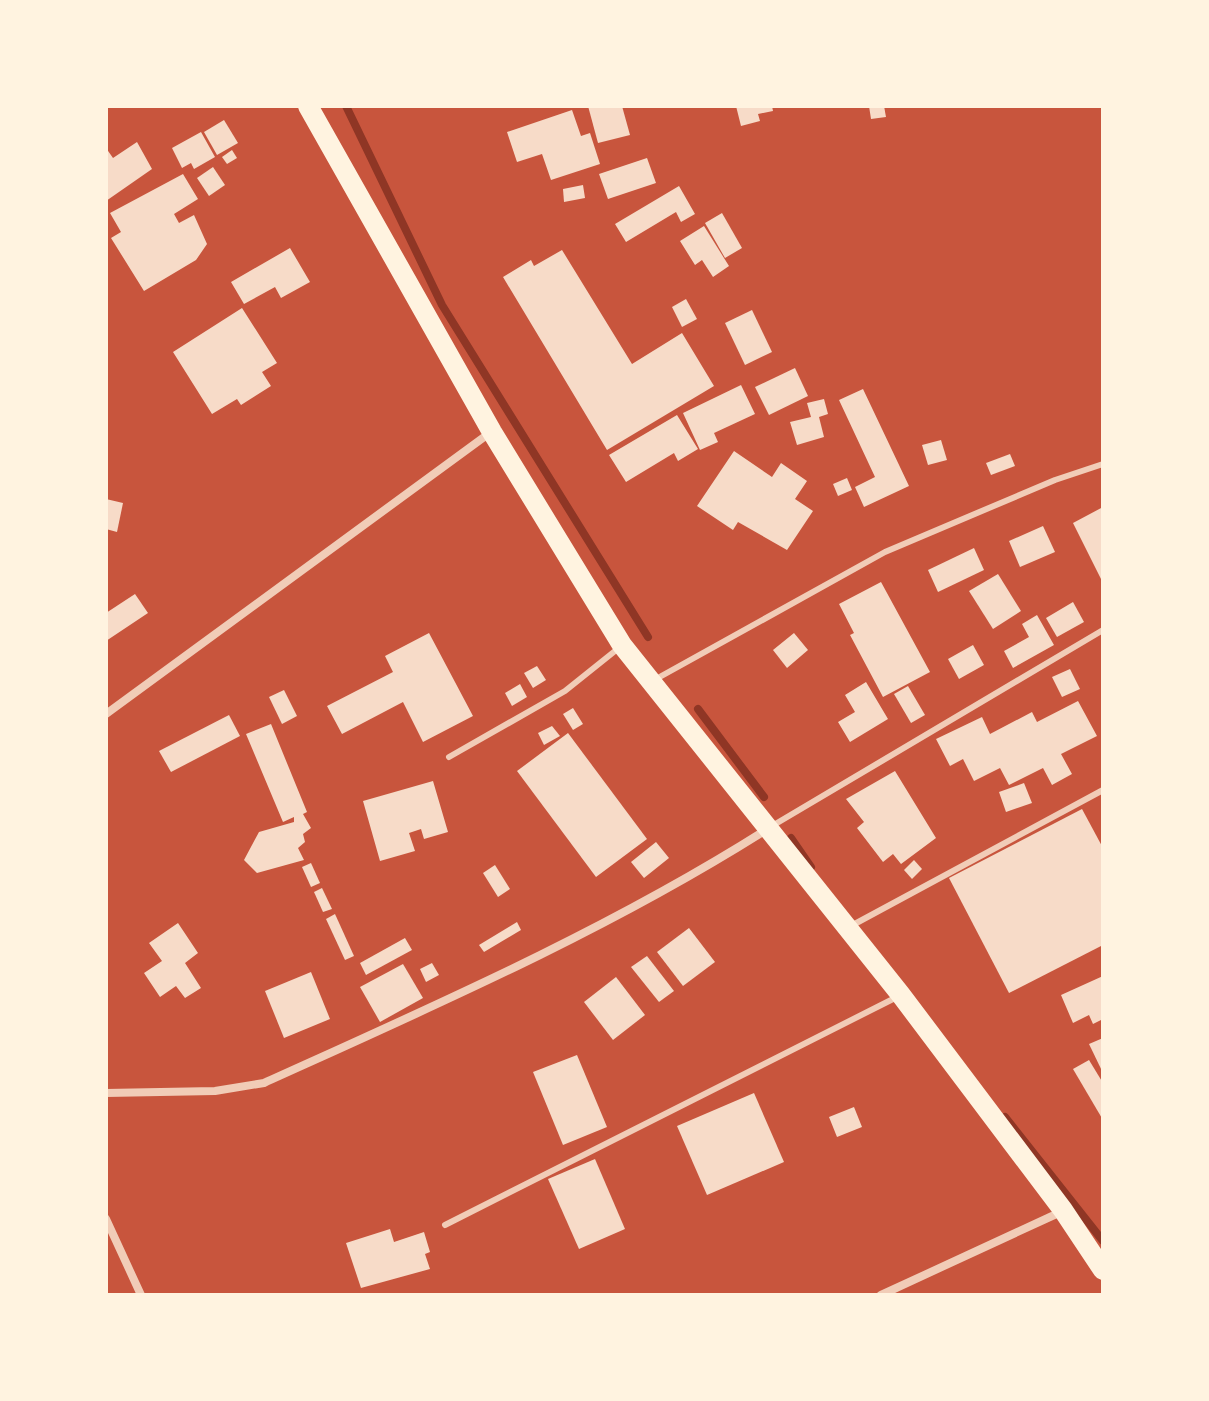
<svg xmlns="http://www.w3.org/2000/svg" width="1209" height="1401" viewBox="0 0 1209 1401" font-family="Jost,sans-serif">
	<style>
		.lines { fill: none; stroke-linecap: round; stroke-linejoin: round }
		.stream { stroke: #8f3625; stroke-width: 8 }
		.building { fill: #f7dbc8 }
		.service { stroke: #f1ccb7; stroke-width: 6 }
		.minor { stroke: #f1ccb7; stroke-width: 8 }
		.primary { stroke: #fff3e0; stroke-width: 20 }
	</style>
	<rect width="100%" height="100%" fill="#c8553d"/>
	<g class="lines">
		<g class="stream">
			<path d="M346 106 442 305 648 637"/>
			<path d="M698 709 764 797"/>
			<path d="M791 838 811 867"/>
			<path d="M1005 1117 1103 1241"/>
		</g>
	</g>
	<g class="building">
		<path d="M588 106H622L630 135 598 143Z"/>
		<path d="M736 106H772L773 111 758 114 760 121 741 126Z"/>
		<path d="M869 106H884L886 117 871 119Z"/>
		<path d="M572 110 581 136 590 133 600 164 551 180 542 154 517 162 507 132Z"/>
		<path d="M224 120 238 143 217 155 204 132Z"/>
		<path d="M201 132 215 157 194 169 191 163 182 168 172 148Z"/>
		<path d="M137 142 152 169 106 201V148L113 158Z"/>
		<path d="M232 150 237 158 227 164 222 157Z"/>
		<path d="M647 158 656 183 608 199 599 174Z"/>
		<path d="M213 167 225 185 209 196 197 178Z"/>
		<path d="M183 174 198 199 174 214 179 223 194 215 207 244 196 260 144 291 111 238 121 232 110 213Z"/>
		<path d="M583 185 585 198 564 202 563 189Z"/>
		<path d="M679 186 695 214 681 222 676 212 626 242 615 224Z"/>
		<path d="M722 213 742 248 725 258 705 223Z"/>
		<path d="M704 226 729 266 713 277 702 260 695 265 680 241Z"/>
		<path d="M290 248 310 282 281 298 275 287 244 304 231 282Z"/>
		<path d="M562 250 632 364 682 333 714 386 607 450 503 277 531 260 534 266Z"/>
		<path d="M686 299 697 319 682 327 672 307Z"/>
		<path d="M242 308 277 363 262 372 271 386 241 405 237 399 212 414 173 352Z"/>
		<path d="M752 310 772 352 745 365 725 323Z"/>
		<path d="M795 368 808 396 769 415 755 387Z"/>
		<path d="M741 385 755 414 714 433 718 442 700 450 683 413Z"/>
		<path d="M863 389 909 486 864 507 855 487 875 477 839 400Z"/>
		<path d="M824 399 828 414 819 417 824 437 797 445 790 422 811 417 807 403Z"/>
		<path d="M677 415 698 449 678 461 674 453 626 482 609 455Z"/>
		<path d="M941 440 947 460 928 465 922 445Z"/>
		<path d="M734 451 772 477 781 463 807 481 795 499 813 511 787 550 738 522 733 530 697 506Z"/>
		<path d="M1010 454 1015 466 991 475 986 463Z"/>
		<path d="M847 478 852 490 838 496 833 484Z"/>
		<path d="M106 499 123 503 117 532 106 529Z"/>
		<path d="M1103 507V583L1073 523Z"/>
		<path d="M1043 526 1055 552 1020 567 1009 541Z"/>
		<path d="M974 548 984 570 938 592 928 570Z"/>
		<path d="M998 574 1021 611 993 629 969 591Z"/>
		<path d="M881 582 930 672 883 697 850 635 854 633 839 604Z"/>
		<path d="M135 594 148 613 106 641V613Z"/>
		<path d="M1073 602 1084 622 1057 637 1046 618Z"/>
		<path d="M1037 615 1054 645 1013 668 1004 651 1029 637 1022 624Z"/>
		<path d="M429 633 473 716 423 742 403 702 342 734 327 706 393 672 385 656Z"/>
		<path d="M794 633 808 650 787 668 773 650Z"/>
		<path d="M973 645 984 665 959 679 948 659Z"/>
		<path d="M537 666 546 680 533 688 524 673Z"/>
		<path d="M1070 669 1080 689 1062 697 1052 677Z"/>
		<path d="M866 682 888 719 850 742 838 722 855 712 845 695Z"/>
		<path d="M520 684 527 697 512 706 505 693Z"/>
		<path d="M908 686 925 715 911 723 894 694Z"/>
		<path d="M284 690 297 716 282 724 269 697Z"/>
		<path d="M1078 701 1097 736 1061 754 1072 774 1052 785 1043 768 1009 785 1000 768 974 781 963 759 950 766 936 739 982 717 990 734 1032 712 1037 722Z"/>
		<path d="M573 708 583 724 573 730 563 714Z"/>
		<path d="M229 715 240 736 171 772 159 751Z"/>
		<path d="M271 724 307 812 303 814 311 828 303 834 305 842 298 848 304 860 257 873 244 860 259 832 294 822V817L283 822 246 734Z"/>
		<path d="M552 726 560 736 544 745 538 733Z"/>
		<path d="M568 733 647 839 596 877 517 771Z"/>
		<path d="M895 771 936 838 901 864 893 854 883 862 857 828 864 822 846 799Z"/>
		<path d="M433 781 448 832 424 839 421 829 409 833 415 851 380 861 363 801Z"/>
		<path d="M1024 783 1032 803 1006 812 999 792Z"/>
		<path d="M1082 809 1103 848V945L1009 993 949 878Z"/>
		<path d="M656 842 669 858 644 878 631 862Z"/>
		<path d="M914 860 922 869 912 879 904 870Z"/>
		<path d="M311 863 320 883 311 887 302 867Z"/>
		<path d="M495 865 510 889 498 897 483 873Z"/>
		<path d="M322 888 332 909 323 912 314 892Z"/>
		<path d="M335 914 354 956 345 960 326 919Z"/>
		<path d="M517 922 521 930 484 952 479 945Z"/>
		<path d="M178 923 198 953 185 963 201 988 185 998 176 986 160 997 144 973 162 961 149 943Z"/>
		<path d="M689 928 715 962 683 986 657 952Z"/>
		<path d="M405 938 412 950 366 975 360 963Z"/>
		<path d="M647 956 674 991 659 1002 631 967Z"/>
		<path d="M432 963 439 975 426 982 420 969Z"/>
		<path d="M403 964 423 998 380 1022 360 987Z"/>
		<path d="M311 972 330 1019 284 1038 265 991Z"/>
		<path d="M1103 976V1019L1093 1024 1089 1015 1073 1023 1061 995Z"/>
		<path d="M616 977 645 1015 613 1040 584 1002Z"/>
		<path d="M1103 1038V1073L1089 1044Z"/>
		<path d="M577 1055 607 1127 563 1145 533 1072Z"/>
		<path d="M1089 1060 1103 1083V1120L1073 1069Z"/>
		<path d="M754 1093 784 1162 707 1195 677 1126Z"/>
		<path d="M854 1107 862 1127 837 1137 829 1117Z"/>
		<path d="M595 1159 625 1229 579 1249 548 1179Z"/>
		<path d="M390 1229 394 1242 424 1232 430 1252 425 1254 430 1269 361 1288 346 1243Z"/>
	</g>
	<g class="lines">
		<g class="service">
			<path d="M656 679 885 552 1055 480 1103 464"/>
			<path d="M449 757 565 691 620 647"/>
			<path d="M772 826 1103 630"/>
			<path d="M849 927 1103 790"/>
			<path d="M445 1225 899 996"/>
		</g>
		<g class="minor">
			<path d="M106 714 491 432"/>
			<path d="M106 1093 215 1091 264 1083C434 1006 608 930 766 830"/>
			<path d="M106 1219 141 1295"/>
			<path d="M881 1295 1063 1211"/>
		</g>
		<path class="primary" d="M308 106 492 432 622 645 901 995 1063 1210 1103 1270"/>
	</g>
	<rect width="1209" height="1401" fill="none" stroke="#fff3e0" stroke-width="216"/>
</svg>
